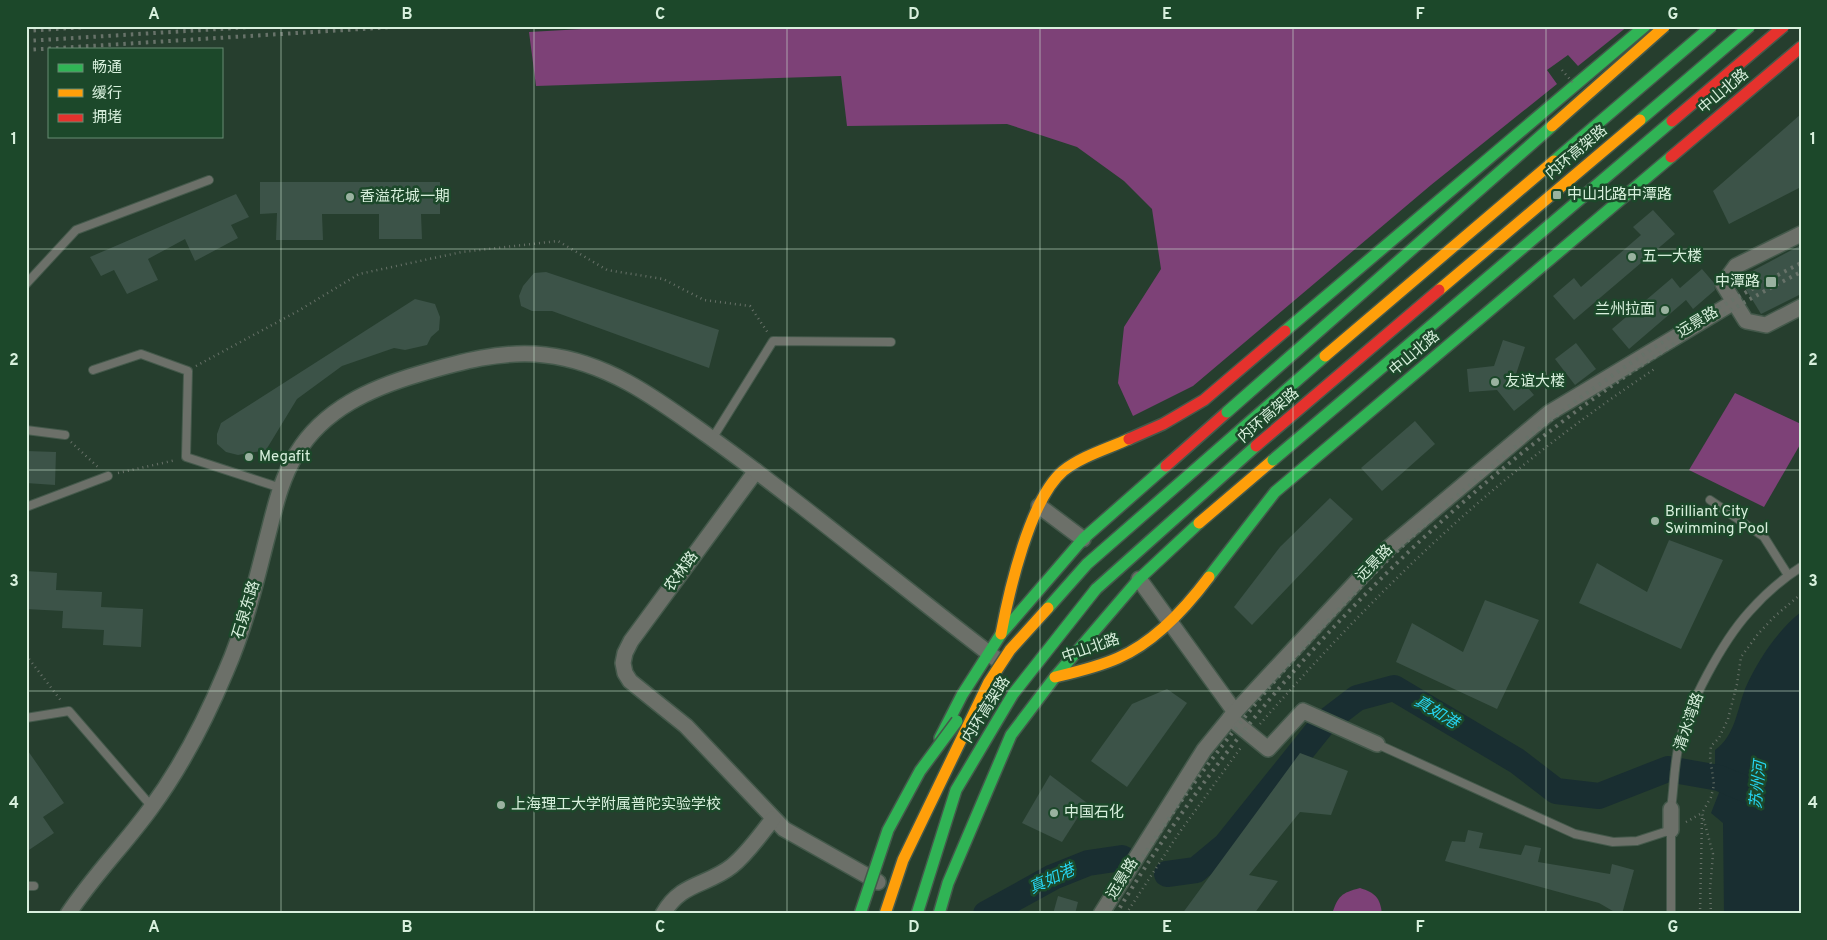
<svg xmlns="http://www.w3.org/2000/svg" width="1827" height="940" viewBox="0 0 1827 940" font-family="Overpass,'Noto Sans SC',sans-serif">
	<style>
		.green { fill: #7d4177 }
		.water { fill: #192e31 }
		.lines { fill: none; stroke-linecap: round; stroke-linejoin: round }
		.river { stroke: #192e31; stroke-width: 26 }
		.building { fill: #3c5348 }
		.lane-casing { stroke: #44594b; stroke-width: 10 }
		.street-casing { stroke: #44594b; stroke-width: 18 }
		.fast-casing { stroke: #44594b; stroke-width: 14 }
		.slow-casing { stroke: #44594b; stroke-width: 14 }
		.jam-casing { stroke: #44594b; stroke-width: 14 }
		.path { stroke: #677168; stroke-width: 2.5; stroke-dasharray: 1 4; stroke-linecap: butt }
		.lane { stroke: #6c7069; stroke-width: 8 }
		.street { stroke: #6c7069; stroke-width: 15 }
		.fast { stroke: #30b455; stroke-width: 11 }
		.slow { stroke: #ff9f0a; stroke-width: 11 }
		.jam { stroke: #e5322d; stroke-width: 11 }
		.rail { stroke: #677269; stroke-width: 4; stroke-dasharray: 2.5 5; stroke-linecap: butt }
		.fast-bridge-casing { stroke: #44594b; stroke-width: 14; stroke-linecap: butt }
		.slow-bridge-casing { stroke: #44594b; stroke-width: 14; stroke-linecap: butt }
		.jam-bridge-casing { stroke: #44594b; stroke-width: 14; stroke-linecap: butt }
		.path-bridge { stroke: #677168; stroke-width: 2.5; stroke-dasharray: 1 4; stroke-linecap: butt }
		.fast-bridge { stroke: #30b455; stroke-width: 11 }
		.slow-bridge { stroke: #ff9f0a; stroke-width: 11 }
		.jam-bridge { stroke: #e5322d; stroke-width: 11 }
		.grid { fill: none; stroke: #d8f0dd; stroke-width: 1; stroke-opacity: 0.55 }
		.poi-dot { fill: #9ab2a0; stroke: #1c482a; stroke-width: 2 }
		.labels { text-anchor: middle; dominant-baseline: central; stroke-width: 5; stroke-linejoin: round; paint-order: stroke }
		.street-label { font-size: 15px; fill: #d8f0dd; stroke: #1c482a }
		.poi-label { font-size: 15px; fill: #d8f0dd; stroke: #1c482a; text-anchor: start }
		.water-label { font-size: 16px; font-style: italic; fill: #26d4f0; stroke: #1c482a }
		.neatline { fill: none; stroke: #d8f0dd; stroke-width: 2 }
		.grid-label { font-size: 16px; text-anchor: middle; font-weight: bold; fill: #d8f0dd }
	</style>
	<rect width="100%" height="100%" fill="#263e2e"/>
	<g class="green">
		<path d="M636 26H1628L1578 66 1568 55 1547 70 1557 84 1431 185 1193 386 1133 416 1118 383 1124 327 1161 269 1152 209 1124 181 1077 147 1007 124 847 126 841 76 536 86 529 32Z"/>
		<path d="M1735 393 1801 424V443L1764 507 1689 470Z"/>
		<path d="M1360 888C1375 893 1380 897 1382 914H1332C1338 896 1341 893 1360 888Z"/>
	</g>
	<path class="water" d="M1801 612V914H1724L1723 823 1711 813 1720 790 1719 778 1715 764V750C1735 736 1737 710 1745 689 1757 661 1777 631 1801 612Z"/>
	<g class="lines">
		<g class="river">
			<path d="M1167 874 1196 870 1226 845 1323 724 1357 698 1394 688 1517 761 1556 791 1599 796 1668 769 1719 778 1752 792"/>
			<path d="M986 914 1053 877 1088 863 1122 858"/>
		</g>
	</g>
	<g class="building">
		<path d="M1801 114V187L1729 224 1713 191Z"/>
		<path d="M260 182H440V214H421L422 239H379V214H322L323 240H276L277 213 260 214Z"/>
		<path d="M236 194 249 217 231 225 238 238 195 261 185 239 148 259 158 280 127 294 114 270 101 276 90 257Z"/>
		<path d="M1653 210 1675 234 1574 320 1553 296 1574 278 1581 287 1641 235 1633 227Z"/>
		<path d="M1801 245V294L1761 314 1739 278Z"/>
		<path d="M1702 269 1714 283 1715 290 1693 309 1686 300 1629 349 1612 329 1672 278 1680 288Z"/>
		<path d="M546 272 719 330 709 368 552 311H532L521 306 519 296 523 286 534 273Z"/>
		<path d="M415 299 435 304 440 317 439 330 431 337 427 345 405 350 394 348 342 366 297 399 266 450 238 455 226 452 217 444V434L221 423Z"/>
		<path d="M1503 340 1525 347 1516 374 1534 395 1514 411 1497 390 1469 392 1467 369 1494 366Z"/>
		<path d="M1576 343 1596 369 1575 385 1555 359Z"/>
		<path d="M1415 421 1435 444 1382 491 1361 468Z"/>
		<path d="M26 451 56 452 55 485 26 483Z"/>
		<path d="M1330 498 1353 519 1252 625 1234 607 1280 547Z"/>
		<path d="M1669 540 1723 560 1681 649 1579 603 1597 563 1647 592Z"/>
		<path d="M26 571 57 573 56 590 102 592 101 607 143 609 141 647 103 645 104 630 62 628 63 611 26 609Z"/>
		<path d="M1485 600 1539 620 1497 709 1396 662 1412 623 1463 652Z"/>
		<path d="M1167 689 1187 703 1127 787 1091 761 1132 704Z"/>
		<path d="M26 748 64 803 43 817 54 833 26 852Z"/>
		<path d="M1300 753 1348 771 1331 815 1300 812 1249 875 1278 881 1254 914H1182Z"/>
		<path d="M1050 775 1087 803 1062 842 1022 823Z"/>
		<path d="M1468 830 1483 833 1479 848 1521 855 1525 845 1541 848 1538 862 1610 874 1612 864 1634 870 1622 914H1618L1599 903 1445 861 1452 841 1465 842Z"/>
		<path d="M1058 896 1078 902 1075 914H1053Z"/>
	</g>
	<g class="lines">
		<g class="lane-casing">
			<g id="lane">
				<path d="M26 284 76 230 209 180"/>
				<path d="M93 370 141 354 188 371 186 457 281 488"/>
				<path d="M26 430 65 435"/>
				<path d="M712 439 773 341 891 342"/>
				<path d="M1710 500 1764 537 1788 575"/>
				<path d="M26 507 108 476"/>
				<path d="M26 718 69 711 152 807"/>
				<path d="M1377 744 1575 834 1613 842 1637 841 1671 830V914"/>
				<path d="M1671 809C1674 788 1674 765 1679 744 1688 705 1722 642 1749 612 1764 595 1782 579 1801 567"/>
				<path d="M26 886H34"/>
			</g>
		</g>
		<g class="street-casing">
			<g id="street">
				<path d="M1801 234 1736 266 1723 284 1746 321 1766 325 1801 307"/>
				<path d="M756 471 631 641 625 653 623 663 625 673 630 681 686 726 784 829 878 882"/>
				<path d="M1039 506 1083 539"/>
				<path d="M1139 579 1235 712"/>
				<path d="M1230 718 1268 749 1303 711 1377 744"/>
				<path d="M1671 809V830"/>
				<path d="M68 914C93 876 125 844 151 808 182 766 206 719 226 671 244 630 255 586 266 542 274 512 280 480 297 453 324 409 371 388 419 374 459 362 502 350 545 355 608 362 657 399 707 435 739 458 772 483 804 508 868 558 931 609 995 658"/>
				<path d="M663 914C681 882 707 886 732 866 748 853 760 835 773 819"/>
				<path d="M1101 914 1204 750 1235 712 1386 550 1549 413 1734 302"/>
			</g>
		</g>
		<g class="fast-casing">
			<g id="fast">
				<path d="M1285 331 1645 26"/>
				<path d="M1209 577 1275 492 1671 157"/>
				<path d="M1096 589 1256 446"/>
				<path d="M940 738 962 695 1001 634 1083 539 1166 466"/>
				<path d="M939 914 948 883 1011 735 1055 677 1139 579 1199 523"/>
			</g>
		</g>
		<g class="slow-casing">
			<g id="slow">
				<path d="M1199 523 1273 460"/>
				<path d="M1001 634C1009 591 1030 499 1063 471 1082 456 1107 449 1129 439"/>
				<path d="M1055 677C1076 672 1098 667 1118 658 1155 642 1185 609 1209 577"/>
			</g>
		</g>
		<g class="jam-casing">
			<g id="jam">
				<path d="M1671 157 1801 47"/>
				<path d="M1129 439 1163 424 1204 400 1285 331"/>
				<path d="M1166 466 1227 412"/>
			</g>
		</g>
		<g class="path">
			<path d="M196 366 298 311 359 274 462 252 558 241 607 270 663 279 704 300 750 306 768 333"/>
			<path d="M71 442 100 469"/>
			<path d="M118 473 176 460"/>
			<path d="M26 655 62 702"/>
			<path d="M1260 724C1332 642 1408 562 1492 491 1544 447 1599 406 1656 368"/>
			<path d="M1686 822 1702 813"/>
			<path d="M1126 914 1179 833 1242 746"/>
			<path d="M1700 914 1702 817"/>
			<path d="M1711 914 1710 889 1713 854 1702 813 1711 797 1714 785 1710 757 1711 746 1719 738 1728 719 1737 684 1741 657 1758 634 1775 616 1801 594"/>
		</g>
		<use href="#lane" class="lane"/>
		<use href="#street" class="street"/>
		<use href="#fast" class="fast"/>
		<use href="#slow" class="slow"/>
		<use href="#jam" class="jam"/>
		<g class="rail">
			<path d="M26 31 102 26"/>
			<path d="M26 41 267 26"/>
			<path d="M26 50 409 26"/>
			<path d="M1107 914C1273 639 1514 409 1801 263"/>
			<path d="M1116 914C1275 649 1525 412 1801 272"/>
		</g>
		<g class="fast-bridge-casing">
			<g id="fast-bridge">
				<path d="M1640 120 1750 26"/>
				<path d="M1554 161 1712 26"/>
				<path d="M1227 412 1552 126"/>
				<path d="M1273 460 1672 121"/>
				<path d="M1048 608 1087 564 1325 356"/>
				<path d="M860 914 888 830 920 771 957 721"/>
				<path d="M917 914 956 790 1013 694 1096 589"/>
			</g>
		</g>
		<g class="slow-bridge-casing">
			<g id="slow-bridge">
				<path d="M1552 126 1665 26"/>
				<path d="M1439 290 1640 120"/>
				<path d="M1325 356 1554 161"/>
				<path d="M885 914 903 860 989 682 1010 650 1048 608"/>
			</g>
		</g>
		<g class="jam-bridge-casing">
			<g id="jam-bridge">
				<path d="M1672 121 1784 26"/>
				<path d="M1256 446 1439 290"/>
			</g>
		</g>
		<path class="path-bridge" d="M1562 70 1573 83"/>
		<use href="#fast-bridge" class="fast-bridge"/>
		<use href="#slow-bridge" class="slow-bridge"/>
		<use href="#jam-bridge" class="jam-bridge"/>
	</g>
	<path class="grid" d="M281 26V914M534 26V914M787 26V914M1040 26V914M1293 26V914M1546 26V914M26 249H1801M26 470H1801M26 691H1801"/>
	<g class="poi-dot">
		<rect x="1552" y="190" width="10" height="10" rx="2.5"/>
		<circle cx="350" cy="197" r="5"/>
		<circle cx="1632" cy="257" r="5"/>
		<rect x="1765" y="276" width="12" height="12" rx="2.5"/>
		<circle cx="1665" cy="310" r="5"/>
		<circle cx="1495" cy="382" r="5"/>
		<circle cx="249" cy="457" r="5"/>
		<circle cx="1655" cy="521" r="5"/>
		<circle cx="501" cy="805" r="5"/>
		<circle cx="1054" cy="813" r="5"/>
	</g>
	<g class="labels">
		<g class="street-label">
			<text transform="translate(1724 92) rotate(-40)">中山北路</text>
			<text transform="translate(1577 153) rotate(-40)">内环高架路</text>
			<text transform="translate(1698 323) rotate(-31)">远景路</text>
			<text transform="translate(1415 354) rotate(-40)">中山北路</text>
			<text transform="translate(1269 416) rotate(-41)">内环高架路</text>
			<text transform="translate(1375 564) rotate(-46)">远景路</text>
			<text transform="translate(682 572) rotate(-54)">农林路</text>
			<text transform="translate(247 610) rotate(-73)">石泉东路</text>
			<text transform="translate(1091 649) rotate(-19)">中山北路</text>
			<text transform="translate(987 710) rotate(-58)">内环高架路</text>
			<text transform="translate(1690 722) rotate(-71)">清水湾路</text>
			<text transform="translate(1123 879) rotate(-58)">远景路</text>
		</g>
		<g class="poi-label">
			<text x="1567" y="195">中山北路中潭路</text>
			<text x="360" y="197">香溢花城一期</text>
			<text x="1642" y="257">五一大楼</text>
			<text x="1760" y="282" text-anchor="end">中潭路</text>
			<text x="1655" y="310" text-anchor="end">兰州拉面</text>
			<text x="1505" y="382">友谊大楼</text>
			<text x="259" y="457">Megafit</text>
			<text x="1665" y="512">Brilliant City<tspan x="1665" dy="17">Swimming Pool</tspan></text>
			<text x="511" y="805">上海理工大学附属普陀实验学校</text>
			<text x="1064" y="813">中国石化</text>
		</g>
		<g class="water-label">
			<text transform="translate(1436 713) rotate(31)">真如港</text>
			<text transform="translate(1759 785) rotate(-84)">苏州河</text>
			<text transform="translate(1052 880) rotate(-25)">真如港</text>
		</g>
	</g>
	<rect width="1827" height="940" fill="none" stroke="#1c482a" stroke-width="55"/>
	<rect x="48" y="48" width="175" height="90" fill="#1c482a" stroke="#678b72"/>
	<rect x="58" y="64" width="25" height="8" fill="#30b455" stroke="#678b72"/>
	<text x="92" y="72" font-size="15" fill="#d8f0dd">畅通</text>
	<rect x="58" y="89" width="25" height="8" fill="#ff9f0a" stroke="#678b72"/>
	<text x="92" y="98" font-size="15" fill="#d8f0dd">缓行</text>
	<rect x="58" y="114" width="25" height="8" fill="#e5322d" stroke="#678b72"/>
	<text x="92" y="122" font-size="15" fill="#d8f0dd">拥堵</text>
	<rect x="28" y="28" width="1772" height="884" class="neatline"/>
	<g class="grid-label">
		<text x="154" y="19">A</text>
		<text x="407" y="19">B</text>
		<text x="660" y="19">C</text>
		<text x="914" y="19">D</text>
		<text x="1167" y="19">E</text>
		<text x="1420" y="19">F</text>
		<text x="1673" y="19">G</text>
		<text x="14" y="144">1</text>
		<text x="1813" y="144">1</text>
		<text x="14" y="365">2</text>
		<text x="1813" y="365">2</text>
		<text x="14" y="586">3</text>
		<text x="1813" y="586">3</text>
		<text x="14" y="808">4</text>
		<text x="1813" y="808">4</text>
		<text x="154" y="932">A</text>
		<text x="407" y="932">B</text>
		<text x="660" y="932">C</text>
		<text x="914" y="932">D</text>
		<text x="1167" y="932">E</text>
		<text x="1420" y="932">F</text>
		<text x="1673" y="932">G</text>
	</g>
</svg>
